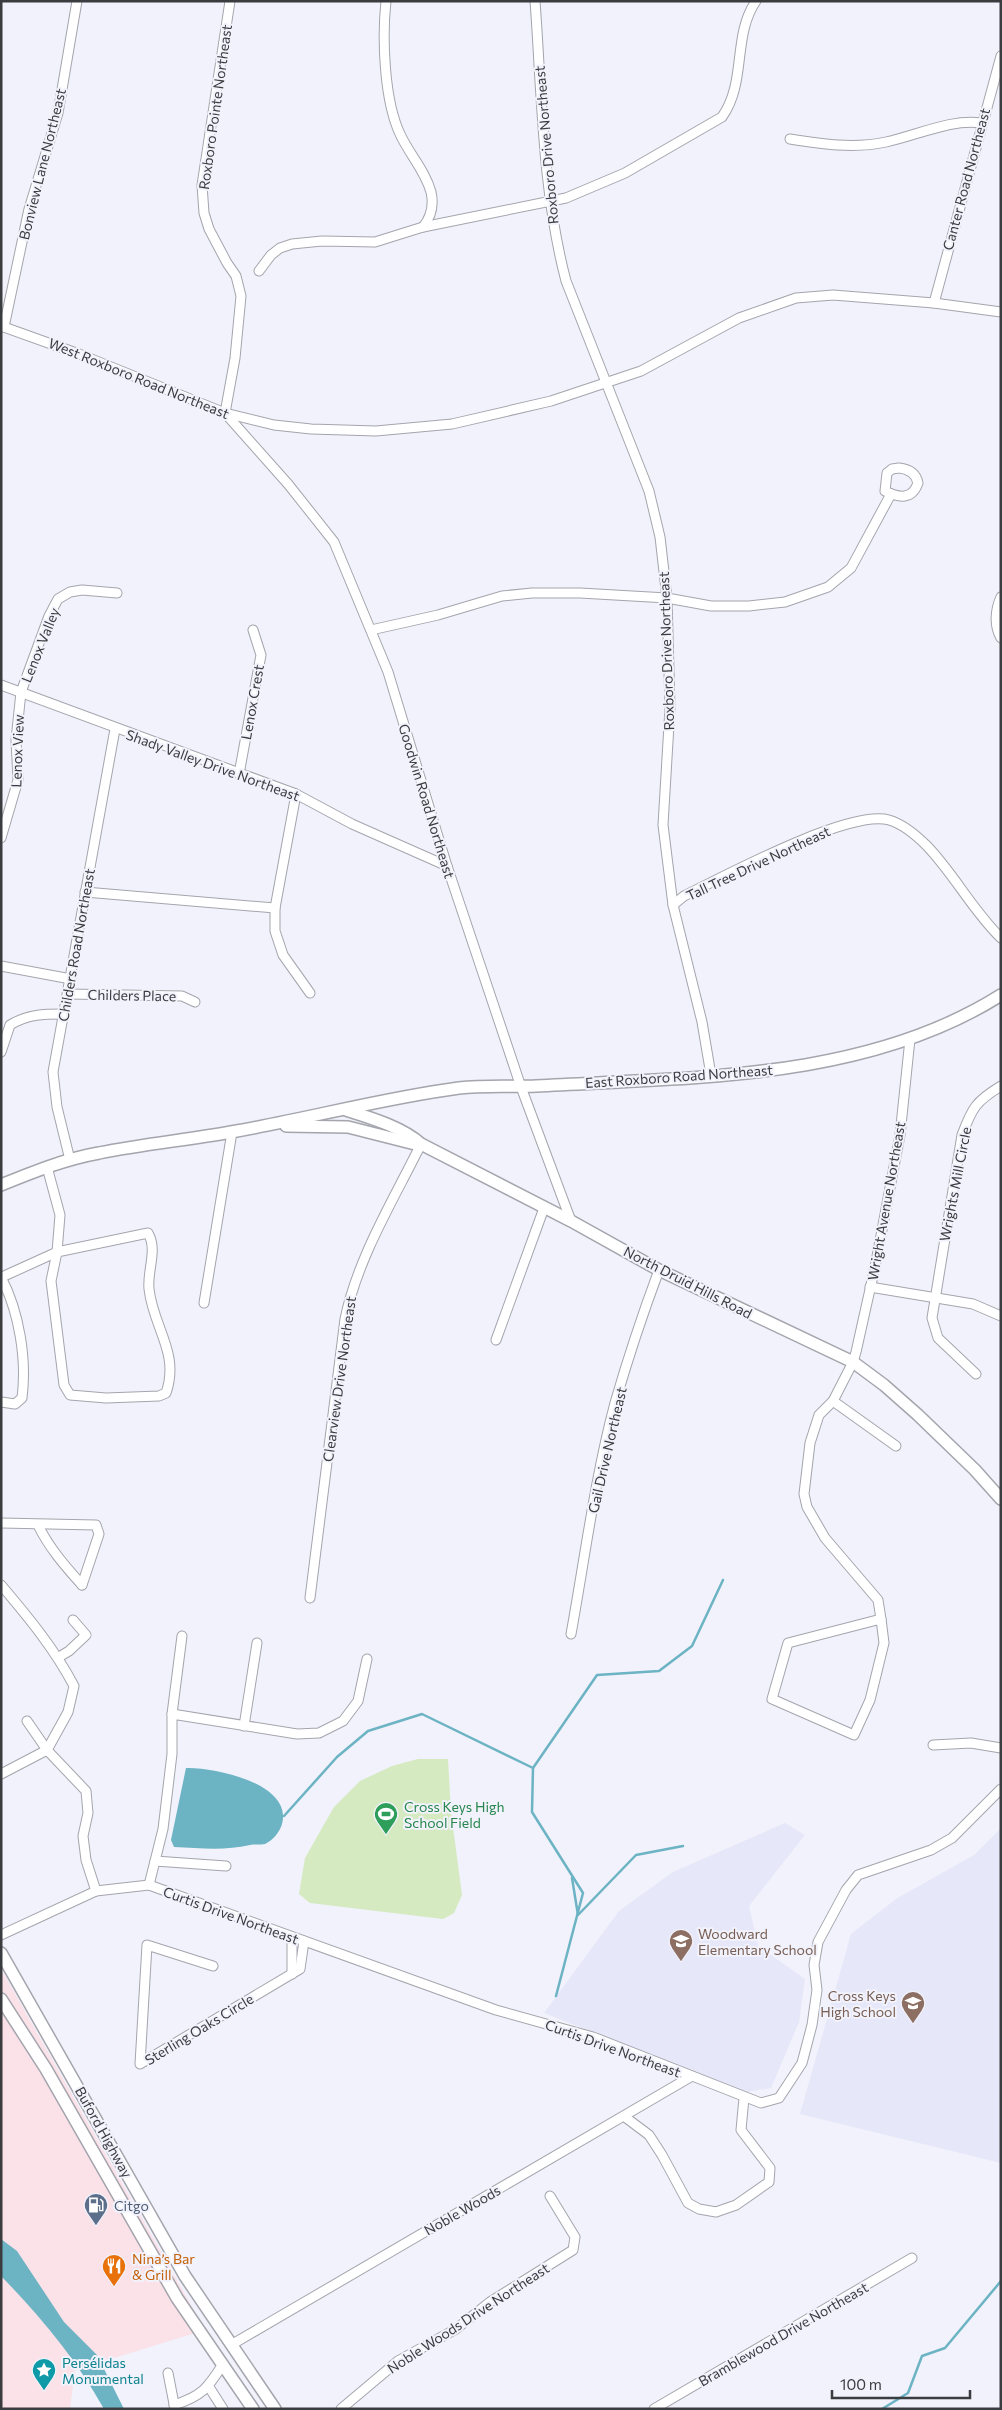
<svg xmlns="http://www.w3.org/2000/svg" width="1002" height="2410" viewBox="0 0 1002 2410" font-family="Commissioner,sans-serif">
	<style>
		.commercial { fill: #fbe1e8 }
		.built { fill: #e6e7f8 }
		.green { fill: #d5eac1 }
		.water { fill: #6cb3c4 }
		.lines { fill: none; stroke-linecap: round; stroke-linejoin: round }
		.stream { stroke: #6cb3c4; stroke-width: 2.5 }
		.minor-casing { stroke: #a4a5ad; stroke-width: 11 }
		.major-casing { stroke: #a4a5ad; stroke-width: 14 }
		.minor { stroke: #fff; stroke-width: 9 }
		.major { stroke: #fff; stroke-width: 11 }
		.labels { text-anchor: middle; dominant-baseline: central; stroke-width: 4; stroke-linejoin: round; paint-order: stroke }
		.street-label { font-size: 14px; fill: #3b3c3f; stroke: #f1f2fb }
		.leisure-label { font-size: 14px; fill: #27864d; stroke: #f1f2fb; text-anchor: start }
		.education-label { font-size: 14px; fill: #785e54; stroke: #f1f2fb; text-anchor: start }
		.service-label { font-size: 14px; fill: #4e5e75; stroke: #f1f2fb; text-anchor: start }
		.food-label { font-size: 14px; fill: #c56008; stroke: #f1f2fb; text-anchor: start }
		.culture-label { font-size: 14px; fill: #0d838f; stroke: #f1f2fb; text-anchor: start }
	</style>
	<rect width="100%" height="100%" fill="#f1f2fb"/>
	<path class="commercial" d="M1 1969 205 2330 75 2370 70 2409H1Z"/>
	<g class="built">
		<path d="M785 1823 805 1835 749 1906 758 1946 805 1979 799 2022 771 2088 746 2092 544 2013 619 1911 673 1872Z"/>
		<path d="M1001 1828V2163L800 2114 851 1934 896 1899 974 1855Z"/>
	</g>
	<path class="green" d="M418 1759H448L451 1812 462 1895 454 1913 443 1919 310 1903 299 1894 305 1858 334 1807 360 1781 392 1766Z"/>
	<g class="water">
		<path d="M186 1768C215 1767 293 1784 282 1824 280 1832 272 1841 265 1844 260 1845 254 1844 250 1845 224 1851 200 1848 174 1847L171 1840Z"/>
		<path d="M1 2239 17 2251 64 2322 97 2355 124 2409H104C76 2359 41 2317 1 2276Z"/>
	</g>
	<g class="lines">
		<g class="stream">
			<path d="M533 1768 597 1675 659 1671 692 1646 723 1580"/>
			<path d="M284 1816 337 1757 368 1731 422 1714 533 1768 532 1812 583 1893 556 1996"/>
			<path d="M572 1878 578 1915 636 1855 683 1846"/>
			<path d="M882 2409 908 2393 922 2356 945 2348 1001 2281"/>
		</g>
		<g class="minor-casing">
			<g id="minor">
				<path d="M230 1 202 185 204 213 209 229 227 263 236 276 241 296 235 358 225 413 288 484 334 542 388 672 447 866 521 1087 571 1221"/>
				<path d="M386 1C382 38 384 100 400 134 409 154 425 170 431 192 434 205 431 217 423 227"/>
				<path d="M535 1C542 95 542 190 566 281L649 491 660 537 667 598 670 708 663 825 673 905 702 1022 711 1075"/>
				<path d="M790 139C822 144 854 149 886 142 915 136 953 118 981 123"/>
				<path d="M259 271 271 255 280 248 292 244 322 241 375 242 423 227 566 198 625 173 722 117C747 82 732 36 756 1"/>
				<path d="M934 303 1001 56"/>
				<path d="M1 326 79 354 225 413 274 425 311 429 376 431 452 424 551 401 641 371 739 318 796 298 833 295 934 303 1001 312"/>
				<path d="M4 327 29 209 58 113 77 1"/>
				<path d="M899 468C909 469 916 473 918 483 912 500 899 498 885 491L887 473 892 469Z"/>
				<path d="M1001 597C995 610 994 626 1001 638"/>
				<path d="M371 630 438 615 502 596 532 593H580L667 598 711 606H749L785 602 828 587 851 568 891 494"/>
				<path d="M1 685 296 794 352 824 447 866"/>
				<path d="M239 774 261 655 253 630"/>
				<path d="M296 794 275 908V931L283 955 310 993"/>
				<path d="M1 838 18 780 16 740 21 692 49 616 58 599 70 592 82 590 117 593"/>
				<path d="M85 892 275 908"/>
				<path d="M673 905 684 896C725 876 849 809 889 820 903 824 917 836 927 846 954 874 973 911 1001 938"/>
				<path d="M1 966 71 979"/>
				<path d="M68 994 182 996 195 1002"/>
				<path d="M1 1052 10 1025C28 1014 44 1014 64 1014"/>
				<path d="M70 1160 57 1107 53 1072 115 729"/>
				<path d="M148 1233C158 1250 147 1270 149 1289 153 1327 180 1353 166 1393L159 1396 106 1398 70 1395 64 1385 51 1281 57 1252Z"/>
				<path d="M1 1277C19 1311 27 1359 22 1398L15 1404 1 1402"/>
				<path d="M2 1277 57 1252 60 1215 47 1167"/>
				<path d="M870 1287 973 1304 1001 1316"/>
				<path d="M204 1303 232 1132"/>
				<path d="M496 1340 544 1208"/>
				<path d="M976 1374 938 1338 932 1318 962 1135C972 1108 976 1101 1001 1086"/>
				<path d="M833 1401 896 1446"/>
				<path d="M1 1523 96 1525 99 1534 82 1585"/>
				<path d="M38 1525C49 1548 66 1567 82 1585"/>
				<path d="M1 1585C28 1617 54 1648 74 1686L68 1712 47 1750 1 1774"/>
				<path d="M310 1598 345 1319C358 1257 393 1201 421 1144"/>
				<path d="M881 1619 878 1600 825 1538 807 1507 804 1494 810 1443 819 1415 833 1401 853 1362 856 1352 875 1267 900 1135 910 1039"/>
				<path d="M881 1619 884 1643 870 1700 854 1735 772 1699 788 1643Z"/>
				<path d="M571 1634C585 1557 595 1478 615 1403 628 1358 643 1313 659 1270"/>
				<path d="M59 1657 69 1651 86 1635 73 1620"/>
				<path d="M172 1714 182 1636"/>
				<path d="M27 1721 47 1750 86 1791 88 1813 83 1836 86 1860 96 1891"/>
				<path d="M244 1726 257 1643"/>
				<path d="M933 1745 971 1743 1001 1748"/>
				<path d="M155 1861 226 1866"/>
				<path d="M149 1885 163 1829 172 1754V1714L297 1734 319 1733 343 1721 358 1701 367 1659"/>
				<path d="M1 1935 96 1891 149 1885 496 2010 593 2037 761 2103 779 2098 802 2063 812 2025 817 1990 814 1965 818 1942 846 1890 858 1875 931 1850 952 1838 1001 1789"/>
				<path d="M213 1966 147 1945 140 2064 300 1969 304 1941"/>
				<path d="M292 1974V1937"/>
				<path d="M625 2117 649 2135 662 2155 688 2203 699 2209 716 2212 736 2205 769 2182 770 2168 741 2130 744 2098"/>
				<path d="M231 2345 692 2076"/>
				<path d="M168 2373 175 2409"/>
				<path d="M209 2387 223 2409"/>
				<path d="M174 2405C202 2396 208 2388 223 2364"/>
				<path d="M341 2409 398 2361 456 2329 490 2302 573 2250 575 2237 550 2196"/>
				<path d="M654 2409 912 2258"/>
			</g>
		</g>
		<g class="major-casing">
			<g id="major">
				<path d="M346 1110C371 1118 402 1127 421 1144L571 1221 659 1270 853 1362 884 1385 918 1415 975 1470 1001 1499"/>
				<path d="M286 1126 348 1127 415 1144"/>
				<path d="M1 1185C33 1172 65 1159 99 1153 143 1144 187 1140 231 1132 307 1119 383 1098 459 1088 484 1085 511 1087 536 1086 691 1077 865 1081 1001 995"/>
				<path d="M1 1953 185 2276 275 2409"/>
				<path d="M1 1999 46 2069 177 2298 253 2409"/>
			</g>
		</g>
		<use href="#minor" class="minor"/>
		<use href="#major" class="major"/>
	</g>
	<defs>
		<g id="stadium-pin" transform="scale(1.25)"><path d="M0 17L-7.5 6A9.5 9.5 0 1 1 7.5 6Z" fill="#2e9e5b" stroke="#f1f2fb"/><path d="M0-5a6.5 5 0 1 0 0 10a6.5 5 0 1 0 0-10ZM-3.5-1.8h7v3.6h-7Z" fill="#fff"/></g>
		<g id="school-pin" transform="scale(1.25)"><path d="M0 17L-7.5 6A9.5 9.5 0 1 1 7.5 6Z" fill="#8d6e63" stroke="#f1f2fb"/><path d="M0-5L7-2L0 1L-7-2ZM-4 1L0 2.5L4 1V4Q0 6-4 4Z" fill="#fff"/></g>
		<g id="fuel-pin" transform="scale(1.25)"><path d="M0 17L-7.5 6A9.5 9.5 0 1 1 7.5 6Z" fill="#5c6f8a" stroke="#f1f2fb"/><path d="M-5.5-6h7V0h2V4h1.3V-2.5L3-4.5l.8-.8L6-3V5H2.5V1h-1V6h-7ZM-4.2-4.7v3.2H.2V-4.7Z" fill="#fff"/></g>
		<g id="restaurant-pin" transform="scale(1.25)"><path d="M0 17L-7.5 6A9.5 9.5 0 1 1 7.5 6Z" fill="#e8710a" stroke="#f1f2fb"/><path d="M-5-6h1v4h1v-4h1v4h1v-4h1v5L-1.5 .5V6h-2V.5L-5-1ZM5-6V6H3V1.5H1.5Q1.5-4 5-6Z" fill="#fff"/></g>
		<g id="sight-pin" transform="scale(1.25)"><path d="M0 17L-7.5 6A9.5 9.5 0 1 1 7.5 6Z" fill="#0f9aa8" stroke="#f1f2fb"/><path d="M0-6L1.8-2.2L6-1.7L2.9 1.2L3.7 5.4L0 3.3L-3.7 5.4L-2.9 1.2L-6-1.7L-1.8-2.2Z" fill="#fff"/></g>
	</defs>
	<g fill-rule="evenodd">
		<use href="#stadium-pin" x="386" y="1814"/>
		<use href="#school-pin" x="681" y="1941"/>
		<use href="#school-pin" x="913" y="2003"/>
		<use href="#fuel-pin" x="96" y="2205"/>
		<use href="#restaurant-pin" x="114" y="2266"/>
		<use href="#sight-pin" x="44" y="2370"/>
	</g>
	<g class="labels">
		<g class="street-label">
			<text transform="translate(215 107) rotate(-82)">Roxboro Pointe Northeast</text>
			<text transform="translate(546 145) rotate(-95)">Roxboro Drive Northeast</text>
			<text transform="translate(42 164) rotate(-76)">Bonview Lane Northeast</text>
			<text transform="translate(966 179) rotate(-75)">Canter Road Northeast</text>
			<text transform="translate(139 378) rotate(22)">West Roxboro Road Northeast</text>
			<text transform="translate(40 645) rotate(-68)">Lenox Valley</text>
			<text transform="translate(666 651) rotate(-92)">Roxboro Drive Northeast</text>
			<text transform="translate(252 702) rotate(-80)">Lenox Crest</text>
			<text transform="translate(17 751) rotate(-88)">Lenox View</text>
			<text transform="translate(213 765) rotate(20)">Shady Valley Drive Northeast</text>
			<text transform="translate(427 801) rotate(73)">Goodwin Road Northeast</text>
			<text transform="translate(758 863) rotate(-25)">Tall Tree Drive Northeast</text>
			<text transform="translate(76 945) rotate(-80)">Childers Road Northeast</text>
			<text transform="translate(132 995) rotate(1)">Childers Place</text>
			<text transform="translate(679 1076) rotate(-4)">East Roxboro Road Northeast</text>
			<text transform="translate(955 1184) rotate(-79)">Wrights Mill Circle</text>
			<text transform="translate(886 1201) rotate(-80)">Wright Avenue Northeast</text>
			<text transform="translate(688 1282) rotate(27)">North Druid Hills Road</text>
			<text transform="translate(339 1379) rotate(-82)">Clearview Drive Northeast</text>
			<text transform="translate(607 1450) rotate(-77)">Gail Drive Northeast</text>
			<text transform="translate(231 1915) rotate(20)">Curtis Drive Northeast</text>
			<text transform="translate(199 2029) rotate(-31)">Sterling Oaks Circle</text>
			<text transform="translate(613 2048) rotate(20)">Curtis Drive Northeast</text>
			<text transform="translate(104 2132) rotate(61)">Buford Highway</text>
			<text transform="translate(462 2210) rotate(-30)">Noble Woods</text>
			<text transform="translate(468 2318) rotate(-33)">Noble Woods Drive Northeast</text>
			<text transform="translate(783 2334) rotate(-30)">Bramblewood Drive Northeast</text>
		</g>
		<g class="leisure-label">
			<text x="404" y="1806">Cross Keys High<tspan x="404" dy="16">School Field</tspan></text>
		</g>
		<g class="education-label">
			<text x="698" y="1933">Woodward<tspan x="698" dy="16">Elementary School</tspan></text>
			<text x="896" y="1995" text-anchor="end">Cross Keys<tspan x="896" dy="16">High School</tspan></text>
		</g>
		<g class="service-label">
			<text x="114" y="2205">Citgo</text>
		</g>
		<g class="food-label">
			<text x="132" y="2258">Nina’s Bar<tspan x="132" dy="16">&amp; Grill</tspan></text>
		</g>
		<g class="culture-label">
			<text x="62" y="2362">Persélidas<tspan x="62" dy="16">Monumental</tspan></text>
		</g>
	</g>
	<rect width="1002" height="2410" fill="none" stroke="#3b3c3f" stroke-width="5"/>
	<path d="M832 2390v8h138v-8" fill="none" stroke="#3b3c3f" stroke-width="2.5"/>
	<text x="840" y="2390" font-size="15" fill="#3b3c3f" stroke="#f1f2fb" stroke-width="4" paint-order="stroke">100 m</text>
</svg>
